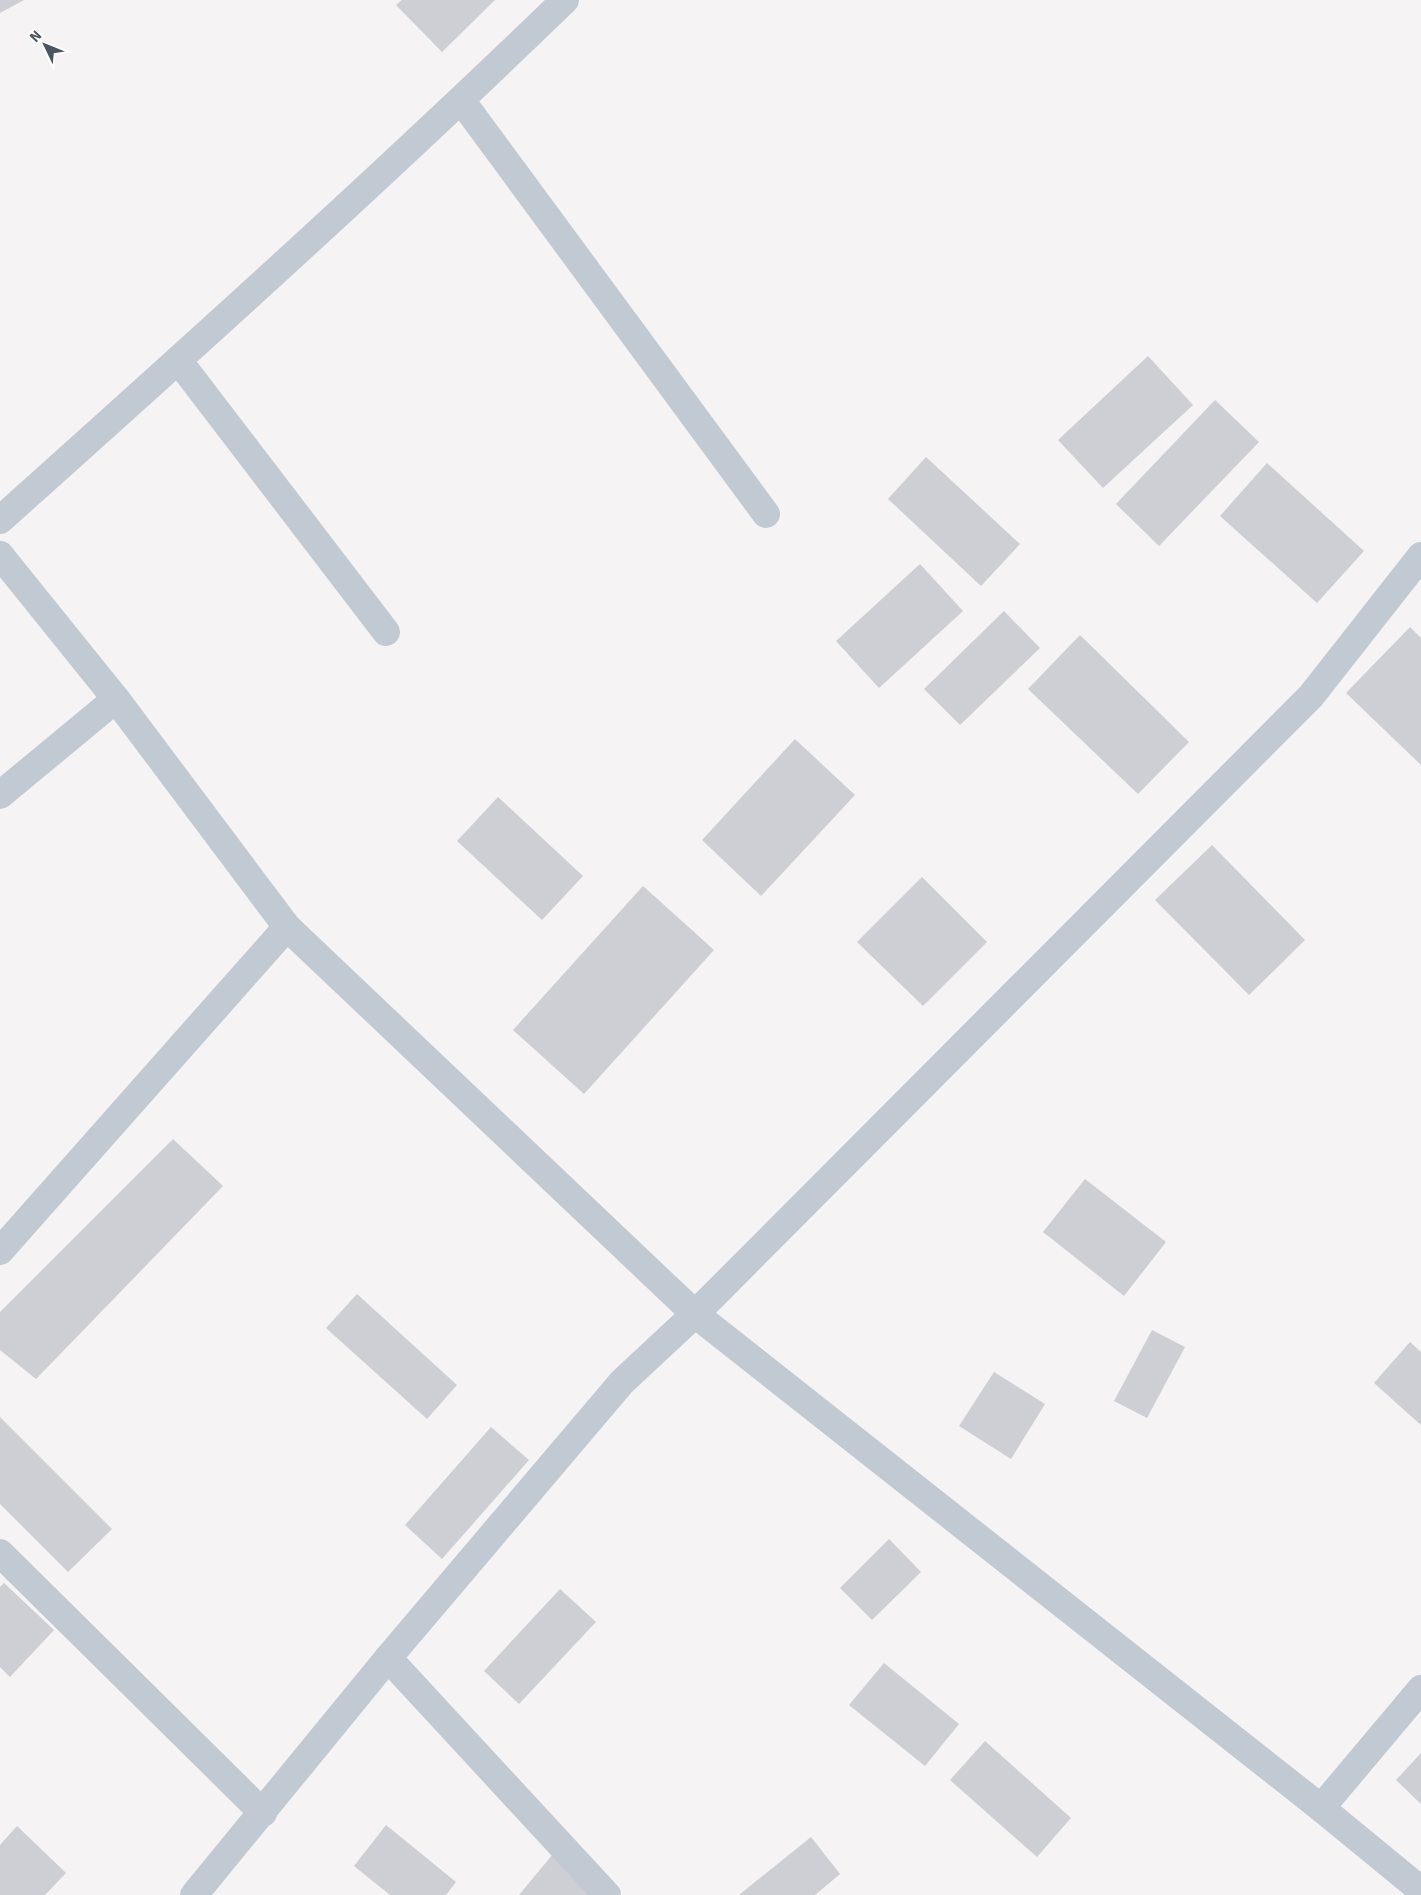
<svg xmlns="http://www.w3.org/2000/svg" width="1421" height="1895" viewBox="0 0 1421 1895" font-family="Signika,sans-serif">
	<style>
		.building { fill: #cdcfd5 }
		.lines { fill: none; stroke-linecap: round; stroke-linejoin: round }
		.minor { stroke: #c1cad2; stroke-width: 28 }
	</style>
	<rect width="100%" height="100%" fill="#f5f3f3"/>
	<g class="building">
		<path d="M0 0H24L0 13Z"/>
		<path d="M402 0H495L442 52 396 5Z"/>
		<path d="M1148 356 1193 405 1103 488 1058 440Z"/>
		<path d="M1215 400 1259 442 1159 546 1116 504Z"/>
		<path d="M926 457 1020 544 981 586 888 499Z"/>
		<path d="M1267 463 1364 551 1317 603 1220 516Z"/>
		<path d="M920 564 963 611 879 688 836 641Z"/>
		<path d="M1004 611 1040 648 960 725 924 689Z"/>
		<path d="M1410 627 1421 638V765L1346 693Z"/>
		<path d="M1080 635 1189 742 1138 794 1028 689Z"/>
		<path d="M795 739 855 795 761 896 702 840Z"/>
		<path d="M498 797 583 876 542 920 457 841Z"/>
		<path d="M1212 845 1305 940 1249 995 1155 900Z"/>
		<path d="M922 877 987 942 923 1006 857 942Z"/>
		<path d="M643 886 714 950 584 1094 513 1030Z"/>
		<path d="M173 1139 223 1186 36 1379 0 1350V1312Z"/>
		<path d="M1085 1179 1166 1242 1124 1296 1043 1232Z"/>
		<path d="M357 1294 457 1385 427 1419 326 1328Z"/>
		<path d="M1152 1330 1185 1347 1147 1418 1114 1401Z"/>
		<path d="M1410 1342 1421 1352V1425L1374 1383Z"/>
		<path d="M994 1372 1045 1404 1011 1459 959 1426Z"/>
		<path d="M0 1417 112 1529 68 1572 0 1504Z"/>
		<path d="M491 1427 529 1460 442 1559 405 1525Z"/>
		<path d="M889 1539 921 1572 872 1620 840 1588Z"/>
		<path d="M4 1583 54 1630 10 1677 0 1667V1587Z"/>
		<path d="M560 1589 596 1622 519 1704 484 1671Z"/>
		<path d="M884 1663 959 1724 925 1766 849 1705Z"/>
		<path d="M985 1741 1071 1818 1037 1857 950 1780Z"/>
		<path d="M1421 1753V1804L1396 1780Z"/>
		<path d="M386 1825 456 1882 446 1895H390L354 1866Z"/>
		<path d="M17 1826 66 1873 45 1895H0V1845Z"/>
		<path d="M811 1837 840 1874 815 1895H739Z"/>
		<path d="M553 1854 604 1895H519Z"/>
	</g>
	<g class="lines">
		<g class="minor">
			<path d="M461 100 766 514"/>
			<path d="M178 360 386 632"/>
			<path d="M0 520C191 349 381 178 565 0"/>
			<path d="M0 555 116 699 287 927 695 1314 1321 1808 1421 1890"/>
			<path d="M0 795 116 699"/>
			<path d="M0 1251 287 927"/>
			<path d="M0 1553 263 1813"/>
			<path d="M388 1658 607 1895"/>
			<path d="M1321 1808 1421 1689"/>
			<path d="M194 1895 388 1658 622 1382 695 1314 1311 696 1421 556"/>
		</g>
	</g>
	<g transform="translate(45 45) rotate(313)" stroke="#ffffff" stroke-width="4" paint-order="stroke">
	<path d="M0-4L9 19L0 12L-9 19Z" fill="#4a5661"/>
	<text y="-8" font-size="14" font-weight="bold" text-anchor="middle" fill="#4a5661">N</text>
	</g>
</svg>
